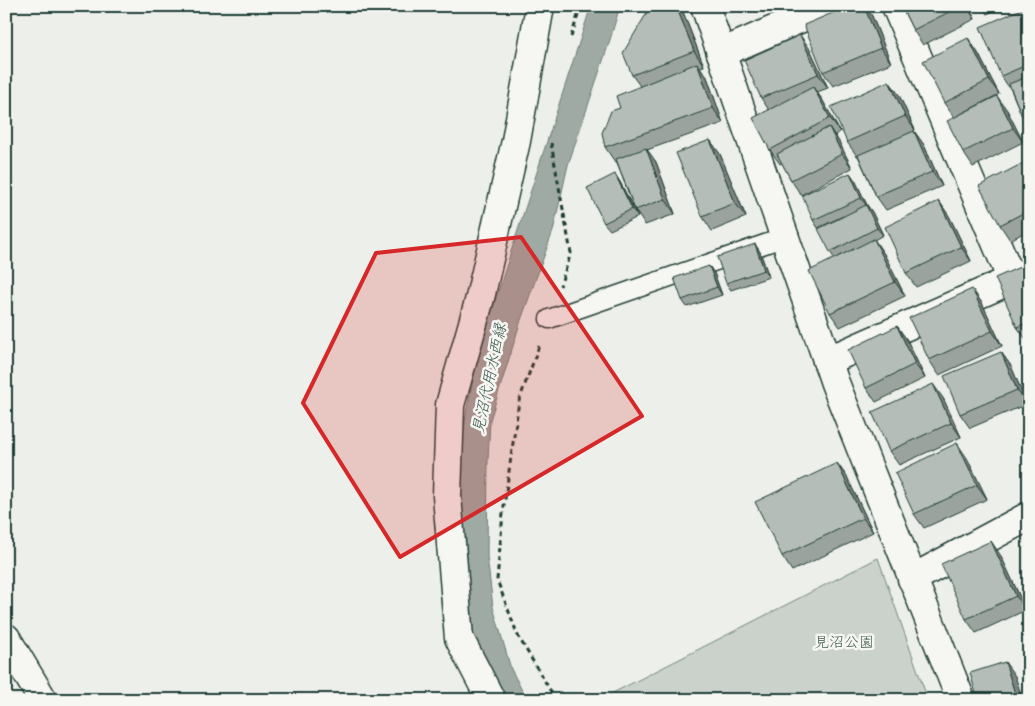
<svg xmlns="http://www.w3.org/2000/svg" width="1035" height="706" viewBox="0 0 1035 706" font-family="Mali,'Klee One',sans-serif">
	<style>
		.green { fill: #cbd2cc; stroke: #758880 }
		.water { fill: #9faaa4; stroke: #6c7e77 }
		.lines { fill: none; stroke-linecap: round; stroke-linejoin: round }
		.service-casing { stroke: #1f3d34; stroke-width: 21 }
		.minor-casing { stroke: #1f3d34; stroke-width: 31 }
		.path { stroke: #1f3d34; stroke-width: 3; stroke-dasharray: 5 4; stroke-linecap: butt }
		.service { stroke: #f6f6f2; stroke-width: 18 }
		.minor { stroke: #f6f6f2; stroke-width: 28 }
		.wall { fill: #9ba39e; stroke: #1f3d34 }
		.shaded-wall { fill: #7e8481; stroke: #1f3d34 }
		.building { fill: #b4bdb8; stroke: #1f3d34 }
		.marked { fill: #d62828; fill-opacity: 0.2; stroke: #d62828; stroke-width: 4; stroke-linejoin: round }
		.labels { text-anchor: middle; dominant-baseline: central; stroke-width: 5; stroke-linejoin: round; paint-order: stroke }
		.park-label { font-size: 15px; fill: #415b52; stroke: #f6f6f2 }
		.water-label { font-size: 16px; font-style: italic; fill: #3f5850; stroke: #f6f6f2 }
	</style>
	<rect width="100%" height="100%" fill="#edefea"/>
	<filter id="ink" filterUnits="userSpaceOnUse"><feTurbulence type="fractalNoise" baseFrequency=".02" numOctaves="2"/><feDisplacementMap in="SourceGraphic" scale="10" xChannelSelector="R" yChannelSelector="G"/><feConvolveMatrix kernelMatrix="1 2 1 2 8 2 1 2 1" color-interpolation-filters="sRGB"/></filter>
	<g filter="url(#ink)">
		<path class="green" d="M878 558 928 700H599Z"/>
		<path class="water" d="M591 6H620L609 43 568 165 553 231 521 320 490 420 488 460 487 556 493 607 511 669 527 700H500L476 644 466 603 457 478 467 408 480 347Z"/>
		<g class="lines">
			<g class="service-casing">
				<path id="service" d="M549 319 785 237"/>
			</g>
			<g class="minor-casing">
				<g id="minor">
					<path d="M705 6 835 383 961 700"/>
					<path d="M896 6 1012 280"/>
					<path d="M721 53 829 6"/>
					<path d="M827 361 1029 272"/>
					<path d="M912 579 1029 516"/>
					<path d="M6 638 43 700"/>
					<path d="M491 700 459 638 447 496 450 405 480 298 516 141 540 6"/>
				</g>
			</g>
			<g class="path">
				<path d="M571 37 581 6"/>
				<path d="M551 143 571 253 560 286"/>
				<path d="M539 346 519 401 503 513 497 580 518 636 556 700"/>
			</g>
			<use href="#service" class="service"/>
			<use href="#minor" class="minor"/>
		</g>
		<g class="wall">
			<path d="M651 6H679L683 12 704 66 700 67 707 77 723 123 647 150 656 162 675 214 645 225 635 210 616 161 615 162 605 147 620 108 640 86 632 75Z"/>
			<path d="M723 6H733L726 10Z"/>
			<path d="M849 6H865L872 16 891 63 833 86 823 72Z"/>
			<path d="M901 6H968L975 19 923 45 913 30Z"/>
			<path d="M982 6H1004L987 14Z"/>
			<path d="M1029 6V133L1011 90 1001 76Z"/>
			<path d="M968 38 978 53 999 94 957 116 1007 110 1023 142 973 167 963 152 954 117 944 103Z"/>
			<path d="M810 49 828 88 817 92 823 101 840 132 835 135 839 142 852 168 801 195 791 180 782 163 780 164 770 150 769 110 761 98Z"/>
			<path d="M889 81 899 95 915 130 914 131 924 145 942 186 886 210 876 196 858 156H857L847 142Z"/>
			<path d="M710 140 720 154 746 217 712 231 702 216Z"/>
			<path d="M1029 160V230L1010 240 1000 225Z"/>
			<path d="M615 174 620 182 638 217 610 230 604 223Z"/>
			<path d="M855 180 867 205 872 212 883 235 874 240 884 254 905 296 840 327 830 313 835 259 830 252 843 216 818 228 813 220Z"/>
			<path d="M939 201 949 216 971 261 916 287 906 273Z"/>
			<path d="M755 244 760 252 769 277 731 290 726 283Z"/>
			<path d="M1029 263V341H1027L1017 327Z"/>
			<path d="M709 266 714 273 722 295 687 307 682 300Z"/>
			<path d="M972 289 982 303 1002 346 939 375 929 360Z"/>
			<path d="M897 326 907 340 925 378 876 402 866 388Z"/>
			<path d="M1001 352 1011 366 1027 404 970 428 960 414Z"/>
			<path d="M943 398 961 437 899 465 889 451Z"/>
			<path d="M967 458 987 499 924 528 914 514Z"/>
			<path d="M837 463 847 477 873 532 792 571 782 556Z"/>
			<path d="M1001 556 1026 610 976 633 966 619Z"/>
		</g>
		<g class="shaded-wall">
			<path d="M676 6H679L683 12 704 66 694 51Z"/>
			<path d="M864 6H865L872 16 891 63 881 48Z"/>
			<path d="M966 6H968L975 19Z"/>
			<path d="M800 35 810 49 828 88 818 74Z"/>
			<path d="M968 38 978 53 999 94 989 80Z"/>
			<path d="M697 63 707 77 723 123 713 108Z"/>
			<path d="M889 81 899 95 915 130 905 116Z"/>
			<path d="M813 87 823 101 840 132 830 118Z"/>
			<path d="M997 96 1007 110 1023 142 1013 128Z"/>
			<path d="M829 127 839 142 852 168 842 154Z"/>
			<path d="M914 131 924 145 942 186 932 172Z"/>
			<path d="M710 140 720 154 746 217 735 203Z"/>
			<path d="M646 148 656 162 675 214 665 199Z"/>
			<path d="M850 173 855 180 867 205 872 212 883 235 877 228 866 205 861 198Z"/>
			<path d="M615 174 620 182 638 217 632 209Z"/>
			<path d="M939 201 949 216 971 261 961 247Z"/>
			<path d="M874 239 884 254 905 296 895 282Z"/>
			<path d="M755 244 760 252 769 277 764 270Z"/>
			<path d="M709 266 714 273 722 295 717 287Z"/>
			<path d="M972 289 982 303 1002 346 992 331Z"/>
			<path d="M897 326 907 340 925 378 915 364Z"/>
			<path d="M1001 352 1011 366 1027 404 1017 390Z"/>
			<path d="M933 384 943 398 961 437 951 423Z"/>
			<path d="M957 443 967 458 987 499 977 485Z"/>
			<path d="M837 463 847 477 873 532 863 518Z"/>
			<path d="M991 541 1001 556 1026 610 1016 596Z"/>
			<path d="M1005 662 1015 676 1023 700H1017Z"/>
		</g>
		<g class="building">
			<path d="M651 6H676L694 51 632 75 623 53Z"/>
			<path d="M849 6H864L881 48 823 72 804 25Z"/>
			<path d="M901 6H961L913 30Z"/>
			<path d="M1029 6V64L1001 76 980 27Z"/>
			<path d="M800 35 818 74 761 98 744 60Z"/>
			<path d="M968 38 989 80 944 103 923 61Z"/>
			<path d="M697 63 713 108 605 147 602 133 611 111 620 108 616 96Z"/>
			<path d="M1029 76V133L1009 84Z"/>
			<path d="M889 81 905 116 847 142 831 107Z"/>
			<path d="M813 87 830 118 770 150 753 118Z"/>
			<path d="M997 96 1013 128 963 152 947 121Z"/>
			<path d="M829 127 842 154 791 180 777 154Z"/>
			<path d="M914 131 932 172 876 196 858 155Z"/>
			<path d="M710 140 735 203 702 216 676 153Z"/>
			<path d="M646 148 665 199 635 210 616 159Z"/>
			<path d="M1029 160V210L1000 225 979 186Z"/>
			<path d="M850 173 861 198 813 220 802 195Z"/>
			<path d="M615 174 632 209 604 223 587 188Z"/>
			<path d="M939 201 961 247 906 273 885 227Z"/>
			<path d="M866 205 877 228 830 252 818 229Z"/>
			<path d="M874 239 895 282 830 313 809 271Z"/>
			<path d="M755 244 764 270 726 283 717 257Z"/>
			<path d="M1029 263V322L1017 327 995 278Z"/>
			<path d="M709 266 717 287 682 300 674 278Z"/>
			<path d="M972 289 992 331 929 360 909 318Z"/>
			<path d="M897 326 915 364 866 388 848 350Z"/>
			<path d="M1001 352 1017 390 960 414 944 376Z"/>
			<path d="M1029 353V366L1024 355Z"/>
			<path d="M933 384 951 423 889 451 872 412Z"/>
			<path d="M957 443 977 485 914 514 895 473Z"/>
			<path d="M837 463 863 518 782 556 755 502Z"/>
			<path d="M991 541 1016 596 966 619 941 564Z"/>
			<path d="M1005 662 1017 700H978L970 673Z"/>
		</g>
	</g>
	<path class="marked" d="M521 237 642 416 400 557 303 403 376 253Z"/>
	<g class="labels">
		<g class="park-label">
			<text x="844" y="641">見沼公園</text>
		</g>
		<g class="water-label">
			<text transform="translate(488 378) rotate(-78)">見沼代用水西縁</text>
		</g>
	</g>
	<rect width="1035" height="706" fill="none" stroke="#f6f6f2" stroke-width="25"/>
	<rect x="12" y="12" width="1010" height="681" fill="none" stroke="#1f3d34" stroke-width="2" filter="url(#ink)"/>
</svg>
